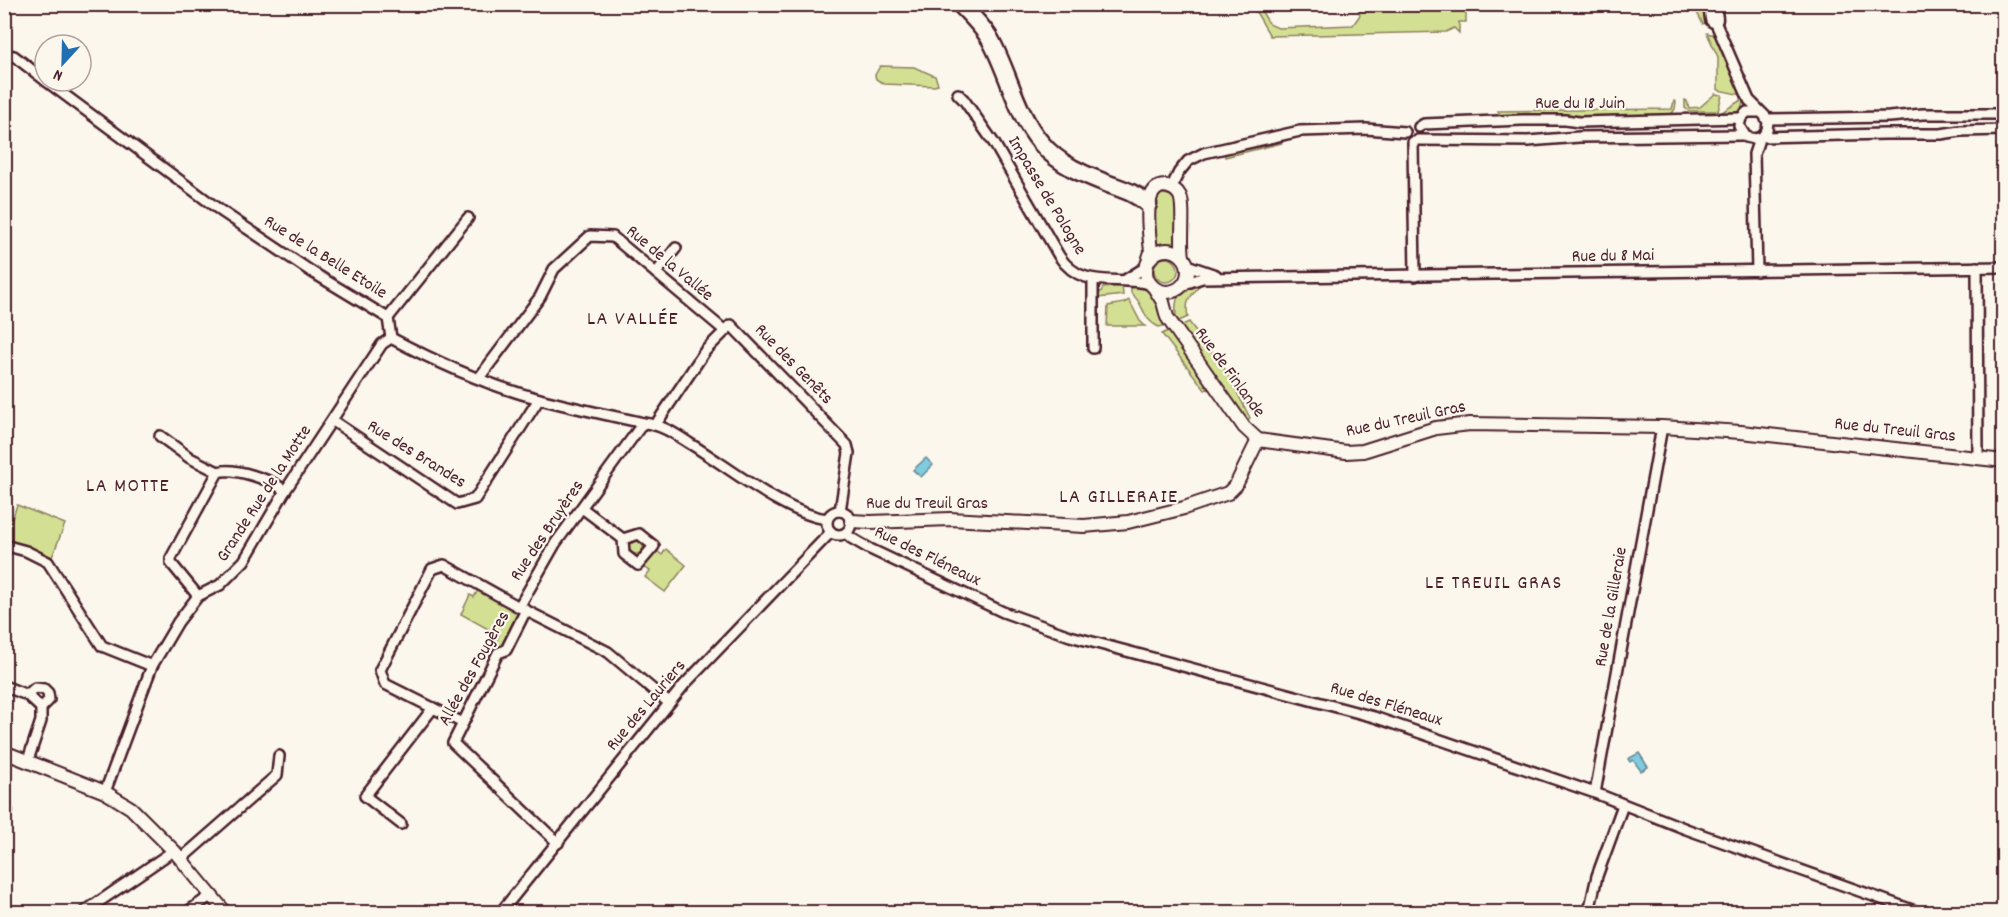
<svg xmlns="http://www.w3.org/2000/svg" width="2008" height="917" viewBox="0 0 2008 917" font-family="Dekko,sans-serif">
	<style>
		.green { fill: #d3e093; stroke: #8e805f; stroke-width: 1.5 }
		.water { fill: #7fccde; stroke: #6a8796; stroke-width: 1.5 }
		.lines { fill: none; stroke-linecap: round; stroke-linejoin: round }
		.minor-casing { stroke: #4a1f2b; stroke-width: 14 }
		.tertiary-casing { stroke: #4a1f2b; stroke-width: 16 }
		.trunk-casing { stroke: #4a1f2b; stroke-width: 21 }
		.minor { stroke: #fbf7ec; stroke-width: 9 }
		.tertiary { stroke: #fbf7ec; stroke-width: 12 }
		.trunk { stroke: #fbf7ec; stroke-width: 16 }
		.labels { text-anchor: middle; dominant-baseline: central; stroke-width: 4.5; stroke-linejoin: round; paint-order: stroke }
		.street-label { font-size: 18px; fill: #4a1f2b; stroke: #fbf7ec }
		.neighbourhood-label { font-size: 20px; letter-spacing: 1.5px; fill: #4a1f2b; stroke: #fbf7ec }
	</style>
	<rect width="100%" height="100%" fill="#fbf7ec"/>
	<filter id="ink" filterUnits="userSpaceOnUse"><feTurbulence type="fractalNoise" baseFrequency=".0167" numOctaves="2"/><feDisplacementMap in="SourceGraphic" scale="12" xChannelSelector="R" yChannelSelector="G"/><feConvolveMatrix kernelMatrix="1 2 1 2 8 2 1 2 1" color-interpolation-filters="sRGB"/></filter>
	<g filter="url(#ink)">
		<g class="green">
			<path d="M1252 5H1258L1269 24 1278 28 1353 25 1360 15 1357 5H1473L1466 11V22H1459V33L1454 28 1446 32 1270 36Z"/>
			<path d="M1693 5H1708V21L1703 24Z"/>
			<path d="M1707 33 1715 35 1742 95 1718 90V57Z"/>
			<path d="M880 66 914 67 935 76 938 84 935 86 884 84 876 79 875 75Z"/>
			<path d="M1715 94 1722 95 1718 111H1689L1685 108V100L1687 101 1689 108 1700 107Z"/>
			<path d="M1741 100H1743C1743 113 1733 114 1722 114V112Z"/>
			<path d="M1674 101 1676 102 1675 109 1671 115 1502 118 1498 111 1672 109Z"/>
			<path d="M1275 143H1282L1225 157V154Z"/>
			<path d="M1164 194 1172 196 1176 202 1178 248 1165 244 1155 248 1154 204 1159 195Z"/>
			<circle cx="1166" cy="270" r="12"/>
			<path d="M1201 283C1193 297 1184 297 1188 317L1177 322C1173 300 1177 287 1201 283Z"/>
			<path d="M1131 285 1145 287 1152 293 1166 325 1159 327C1141 319 1145 304 1131 293Z"/>
			<path d="M1122 286 1123 295 1097 298 1103 288Z"/>
			<path d="M1129 300 1140 321 1145 326H1107L1108 306 1124 303Z"/>
			<path d="M1189 322 1227 372 1250 418 1246 421 1180 326Z"/>
			<path d="M1170 330 1212 388 1205 390 1162 334Z"/>
			<path d="M17 505 65 524 52 557 5 538Z"/>
			<circle cx="636" cy="547" r="7"/>
			<path d="M666 549 686 565 665 592 645 577 650 571 644 567 657 551 662 555Z"/>
			<path d="M478 590 514 610 517 614 500 648 493 647 499 635 461 614 470 595 474 597Z"/>
		</g>
		<g class="water">
			<path d="M926 458 933 465 921 477 913 470Z"/>
			<path d="M1639 753 1648 767 1641 771 1633 760 1630 762 1628 759Z"/>
		</g>
		<g class="lines">
			<g class="minor-casing">
				<g id="minor">
					<path d="M1714 19 1749 100 1765 116 1768 122 1767 130 1762 137 1755 139 1746 137 1739 126 1741 118 1747 112H1759"/>
					<path d="M4 58 10 55 14 56 45 80"/>
					<path d="M46 81 221 211 312 272 388 318 391 338"/>
					<path d="M958 94 964 100 994 143 1059 256C1082 291 1116 275 1150 284"/>
					<path d="M1766 119 1889 117 1923 114H2004"/>
					<path d="M1419 127 1424 124 1522 120H1565L1579 122 1741 118"/>
					<path d="M1762 137 1885 134H1941L1960 131 2004 130"/>
					<path d="M1418 140 1528 141 1579 137 1743 135"/>
					<path d="M1413 142 1415 276"/>
					<path d="M1171 188 1179 172 1188 161 1204 153 1300 131 1366 129 1405 132"/>
					<path d="M1187 265 1216 275"/>
					<path d="M1977 267 1978 458"/>
					<path d="M1757 271 1754 154 1759 139"/>
					<path d="M656 273 676 248"/>
					<path d="M1125 280 1146 267"/>
					<path d="M1184 284 1202 278 2004 267"/>
					<path d="M388 318 468 218"/>
					<path d="M391 338C438 363 488 386 540 399 574 408 608 415 643 423 660 424 674 433 689 443 726 465 785 514 827 519"/>
					<path d="M1093 348V280"/>
					<path d="M479 378 540 297 554 269 590 236 613 237 724 330"/>
					<path d="M333 421 457 504 475 499 539 399"/>
					<path d="M656 424 705 351 731 325 847 445 849 453 840 511"/>
					<path d="M160 436 190 458 218 472"/>
					<path d="M582 508 623 539 624 554 638 565 654 546 639 534 623 539"/>
					<circle cx="839" cy="523" r="12"/>
					<path d="M846 533 851 538 870 549 1003 612 1070 636 1374 717 1595 793 1686 829 1918 912"/>
					<path d="M4 545 26 551 48 562 102 646 152 666"/>
					<path d="M198 596 171 563V558L218 472C234 467 273 480 285 491"/>
					<path d="M521 608 608 652 669 703"/>
					<path d="M526 610 506 650 498 653 453 743 558 843"/>
					<path d="M4 686 27 695 41 708V721L28 760"/>
					<path d="M27 695 35 688 44 689 48 693 49 700 41 708"/>
					<path d="M463 723 385 684 380 670 432 569 444 565 519 607 555 544 643 423"/>
					<path d="M105 792 152 666 178 622 198 596 220 585 244 561 285 491 382 344 391 338"/>
					<path d="M1595 793 1662 427"/>
					<path d="M4 810 7 811"/>
					<path d="M401 824 365 796 433 708"/>
					<path d="M181 859 277 775 279 756"/>
					<path d="M84 912 173 851"/>
					<path d="M187 912 212 895"/>
					<path d="M501 912 684 685 831 532"/>
					<path d="M1589 912 1597 876 1623 805"/>
				</g>
			</g>
			<g class="tertiary-casing">
				<g id="tertiary">
					<circle cx="1167" cy="271" r="21"/>
					<path d="M1149 258 1151 252C1150 236 1140 186 1165 186 1171 187 1177 190 1180 196 1185 207 1180 241 1183 257"/>
					<path d="M1155 289 1163 302 1167 317 1244 427 1258 440 1346 452 1363 451 1436 428 1470 424 1662 427 1741 432 2004 461"/>
					<path d="M851 521 871 522 950 519 1084 526 1128 522 1184 508 1228 493 1236 485 1258 440"/>
					<path d="M4 752 105 792 131 808 175 852 225 912"/>
				</g>
			</g>
			<g class="trunk-casing">
				<g id="trunk">
					<path d="M960 4C971 15 982 26 990 39 1009 73 1015 112 1041 143 1059 165 1085 175 1111 185 1125 190 1137 194 1148 204"/>
					<path d="M1712 4 1714 19"/>
				</g>
			</g>
			<use href="#minor" class="minor"/>
			<use href="#tertiary" class="tertiary"/>
			<use href="#trunk" class="trunk"/>
		</g>
	</g>
	<g class="labels">
		<g class="street-label">
			<text x="1580" y="104">Rue du 18 Juin</text>
			<text transform="translate(1046 196) rotate(59)">Impasse de Pologne</text>
			<text transform="translate(1613 257) rotate(-1)">Rue du 8 Mai</text>
			<text transform="translate(325 258) rotate(32)">Rue de la Belle Etoile</text>
			<text transform="translate(669 264) rotate(40)">Rue de la Vallée</text>
			<text transform="translate(793 365) rotate(46)">Rue des Genêts</text>
			<text transform="translate(1229 373) rotate(54)">Rue de Finlande</text>
			<text transform="translate(1406 420) rotate(-12)">Rue du Treuil Gras</text>
			<text transform="translate(1895 431) rotate(6)">Rue du Treuil Gras</text>
			<text transform="translate(416 455) rotate(32)">Rue des Brandes</text>
			<text transform="translate(265 494) rotate(-57)">Grande Rue de la Motte</text>
			<text x="927" y="504">Rue du Treuil Gras</text>
			<text transform="translate(548 531) rotate(-56)">Rue des Bruyères</text>
			<text transform="translate(927 557) rotate(26)">Rue des Fléneaux</text>
			<text transform="translate(1612 607) rotate(-80)">Rue de la Gilleraie</text>
			<text transform="translate(475 669) rotate(-61)">Allée des Fougères</text>
			<text transform="translate(1386 705) rotate(17)">Rue des Fléneaux</text>
			<text transform="translate(647 706) rotate(-50)">Rue des Lauriers</text>
		</g>
		<g class="neighbourhood-label">
			<text x="633" y="320">LA VALLÉE</text>
			<text x="128" y="487">LA MOTTE</text>
			<text x="1119" y="498">LA GILLERAIE</text>
			<text x="1494" y="584">LE TREUIL GRAS</text>
		</g>
	</g>
	<rect width="2008" height="917" fill="none" stroke="#fbf7ec" stroke-width="24"/>
	<rect x="12" y="12" width="1984" height="893" fill="none" stroke="#4a1f2b" stroke-width="2" filter="url(#ink)"/>
	<g transform="translate(63 63) rotate(202)"><circle r="28" fill="#fbf7ec" stroke="#b4a19f" stroke-width="1.5"/>
	<path d="M0-4.5L10 22L0 15L-10 22Z" fill="#1f6fb2"/>
	<text y="-9" font-size="16" font-weight="bold" text-anchor="middle" fill="#4a1f2b">N</text>
	</g>
</svg>
